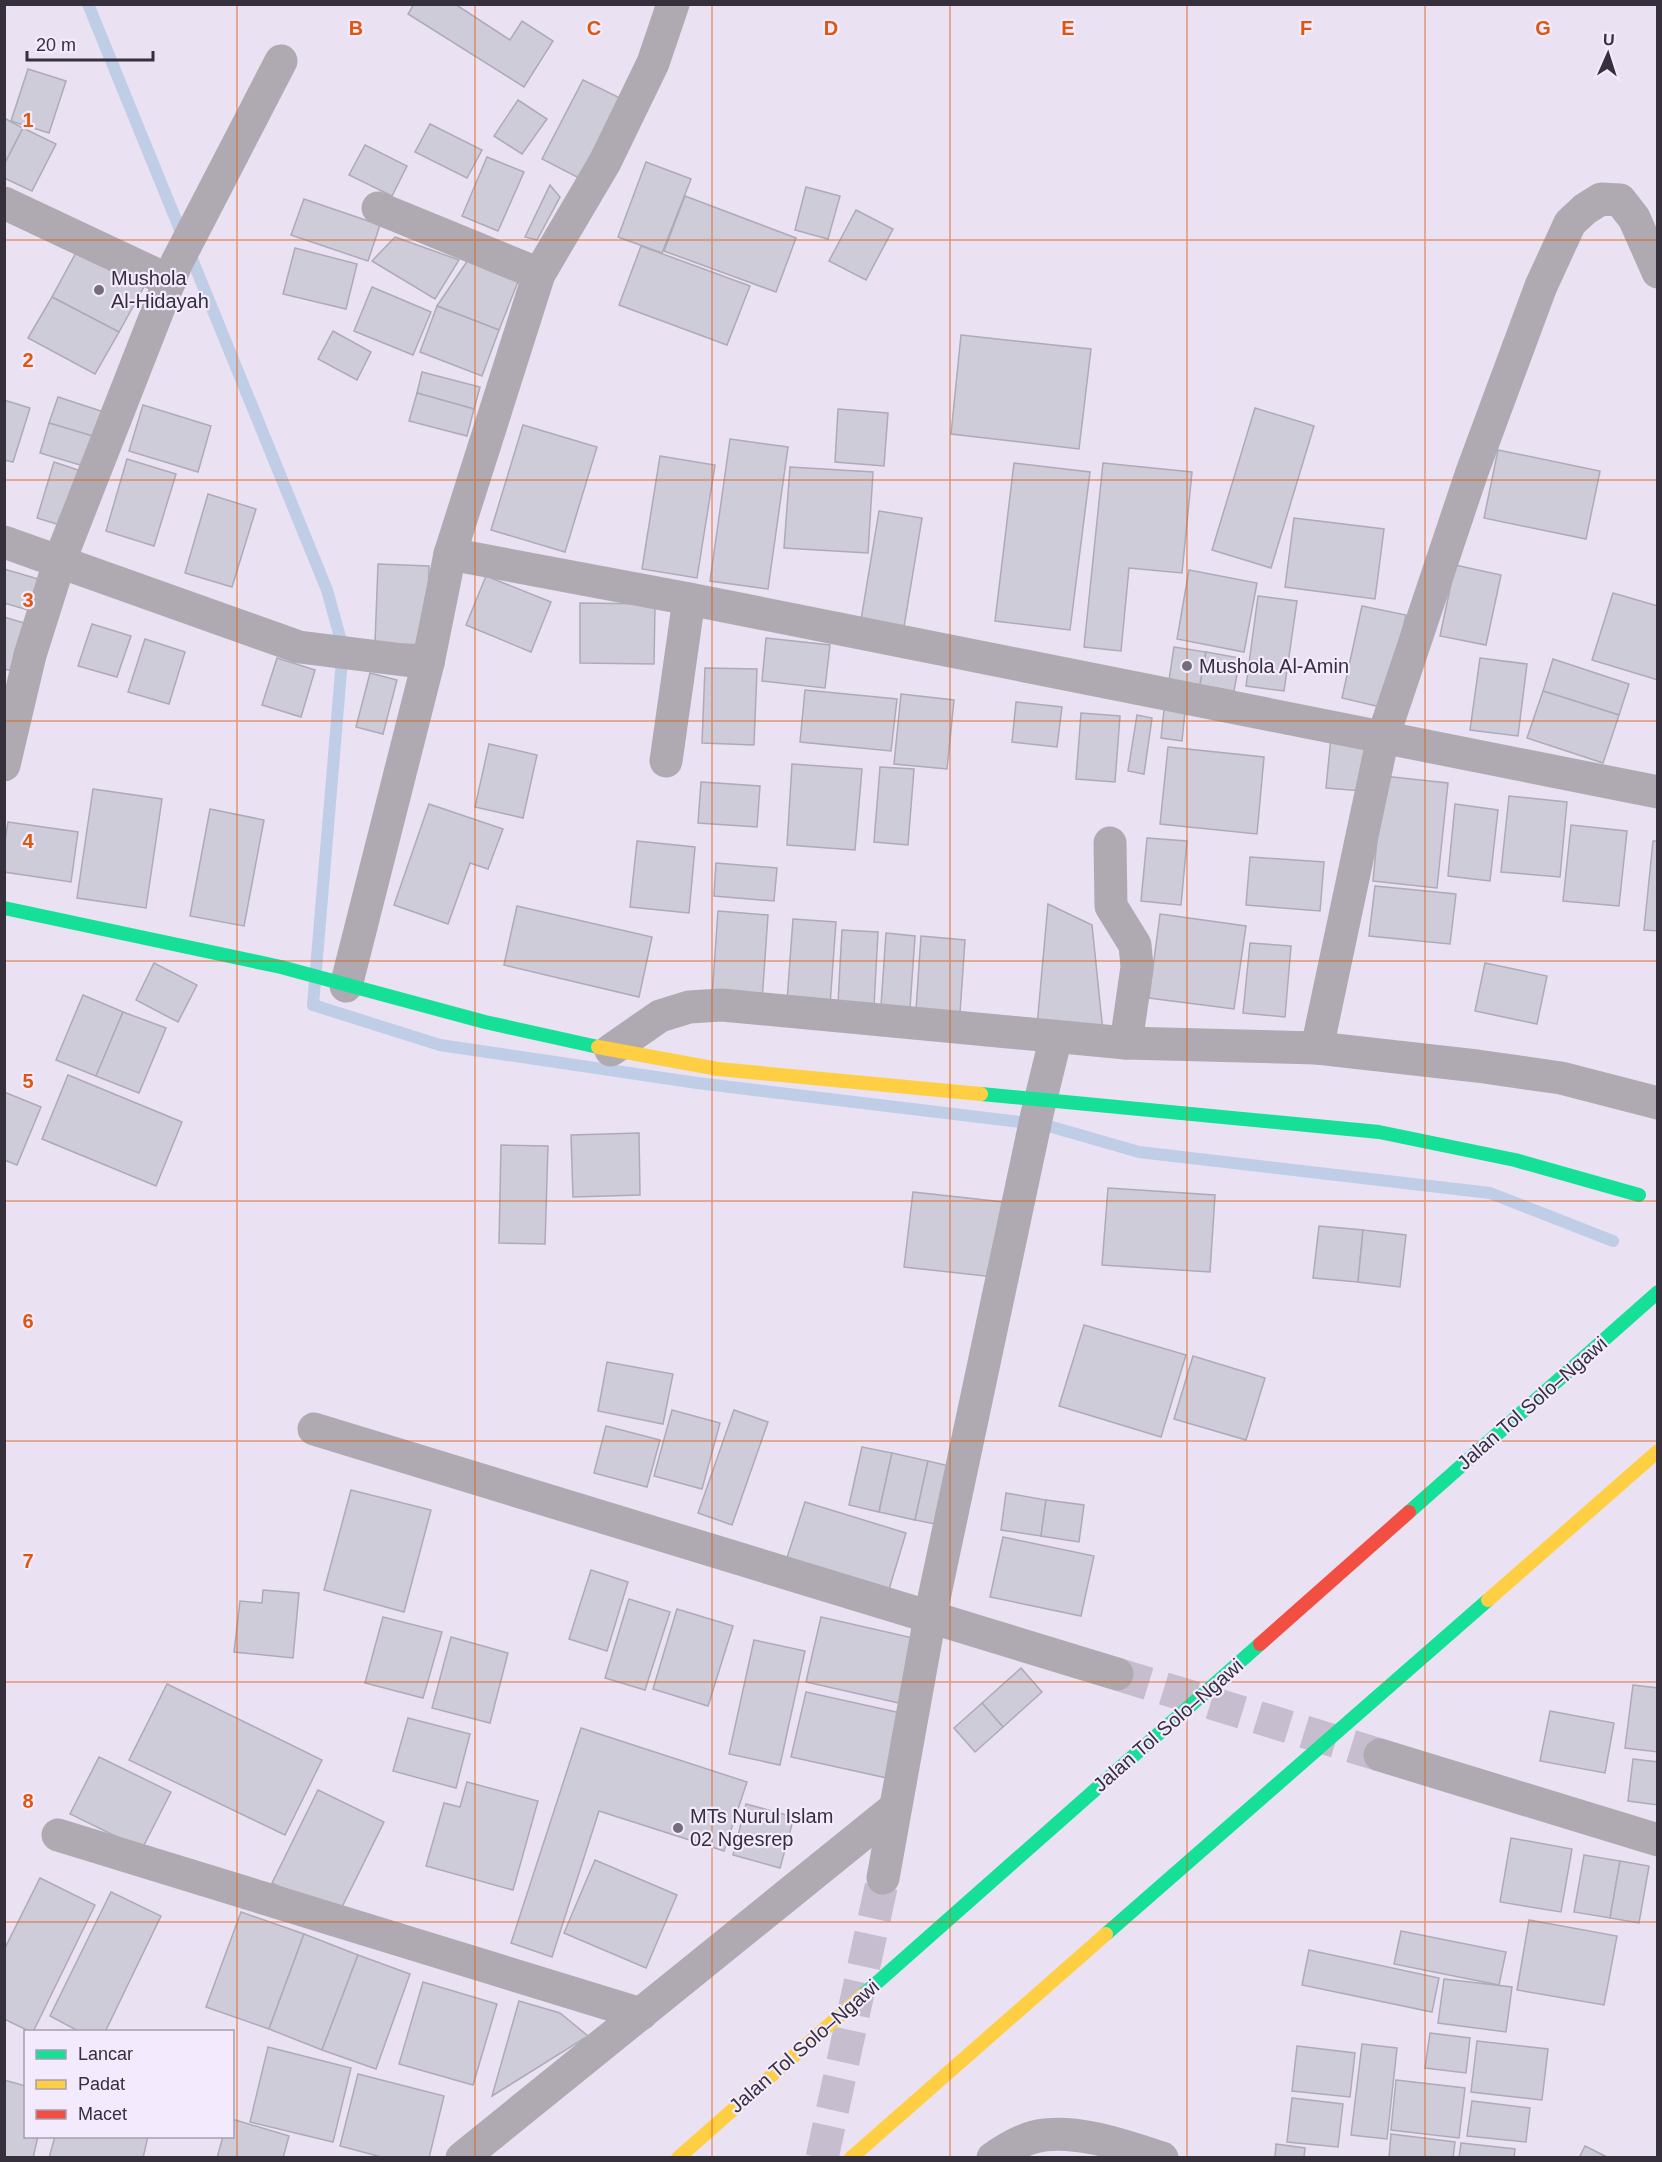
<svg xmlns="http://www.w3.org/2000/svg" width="1662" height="2162" viewBox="0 0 1662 2162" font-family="Helvetica,sans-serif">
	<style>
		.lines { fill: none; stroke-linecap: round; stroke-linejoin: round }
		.stream { stroke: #bfcde7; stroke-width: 12 }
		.building { fill: #cfccd9; stroke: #aeaab8; stroke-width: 1.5 }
		.street-tunnel { stroke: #c6bdce; stroke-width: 33; stroke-dasharray: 33 16; stroke-linecap: butt }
		.street { stroke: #afaab2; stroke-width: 33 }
		.fast { stroke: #16e098; stroke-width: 14 }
		.slow { stroke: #ffcf43; stroke-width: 14 }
		.jam { stroke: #f24e42; stroke-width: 14 }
		.fast-bridge { stroke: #16e098; stroke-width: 14 }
		.slow-bridge { stroke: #ffcf43; stroke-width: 14 }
		.grid { fill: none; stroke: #df570e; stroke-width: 1.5; stroke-opacity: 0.55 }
		.poi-dot { fill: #756d7c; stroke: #f3eafe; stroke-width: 2 }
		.labels { text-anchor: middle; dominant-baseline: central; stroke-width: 4.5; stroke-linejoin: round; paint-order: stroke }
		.poi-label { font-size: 20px; fill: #362f3c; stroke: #f3eafe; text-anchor: start }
		.street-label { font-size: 20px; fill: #362f3c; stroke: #f3eafe }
		.grid-label { font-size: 20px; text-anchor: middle; font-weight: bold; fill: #df570e; stroke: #f3eafe; stroke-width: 4.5; stroke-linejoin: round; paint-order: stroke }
	</style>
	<rect width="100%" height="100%" fill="#eae1f2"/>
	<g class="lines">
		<path class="stream" d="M88 4 327 590 343 648 313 1005 440 1045 697 1083 1045 1125 1139 1152 1490 1193 1613 1241"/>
	</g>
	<g class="building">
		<path d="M414 4H455L510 40 522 21 553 41 524 87 408 14Z"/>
		<path d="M28 69 66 81 49 133 11 121Z"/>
		<path d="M583 80 620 98 579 178 542 159Z"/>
		<path d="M518 100 547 119 522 154 494 136Z"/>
		<path d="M4 118 23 128 4 165Z"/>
		<path d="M430 124 482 150 467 178 415 152Z"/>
		<path d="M23 128 56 144 32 191 4 178V165Z"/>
		<path d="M365 145 407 166 392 196 349 175Z"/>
		<path d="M487 157 524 172 498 231 462 216Z"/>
		<path d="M646 162 691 179 662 253 618 237Z"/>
		<path d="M550 185 560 197 537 240 525 237Z"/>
		<path d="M806 187 840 196 828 239 795 230Z"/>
		<path d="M685 196 796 238 776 292 664 251Z"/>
		<path d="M304 199 380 225 368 261 291 235Z"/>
		<path d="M856 210 893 229 866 280 829 261Z"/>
		<path d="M395 237 459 260 435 299 372 261Z"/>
		<path d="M641 246 750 286 727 345 619 305Z"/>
		<path d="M79 247 146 283 119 332 52 297Z"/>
		<path d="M295 248 357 264 346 309 283 294Z"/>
		<path d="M468 260 519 279 499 330 437 306Z"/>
		<path d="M372 287 431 312 413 355 354 331Z"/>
		<path d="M52 297 119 332 95 374 28 338Z"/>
		<path d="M437 306 499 330 482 376 420 352Z"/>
		<path d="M333 331 371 352 357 380 318 359Z"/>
		<path d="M961 335 1091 349 1079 449 951 434Z"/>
		<path d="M422 372 480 387 474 409 417 393Z"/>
		<path d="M417 393 474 409 467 436 409 421Z"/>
		<path d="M58 397 104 412 96 437 49 423Z"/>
		<path d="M4 400 30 408 13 462 4 460Z"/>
		<path d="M143 405 211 426 198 472 129 451Z"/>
		<path d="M1255 408 1314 426 1271 568 1212 550Z"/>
		<path d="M838 409 888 413 884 466 835 462Z"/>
		<path d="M49 423 96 437 87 467 40 453Z"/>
		<path d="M523 425 597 447 565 552 491 530Z"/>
		<path d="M730 439 788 447 768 589 710 581Z"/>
		<path d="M1498 450 1600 471 1586 539 1484 518Z"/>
		<path d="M660 456 715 465 697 578 642 569Z"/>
		<path d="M127 459 176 474 154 546 106 531Z"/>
		<path d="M54 462 87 473 70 528 37 518Z"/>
		<path d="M1014 463 1090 472 1070 630 995 621Z"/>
		<path d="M1103 463 1192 472 1182 573 1129 568 1121 651 1084 647Z"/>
		<path d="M790 467 873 472 868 553 784 548Z"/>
		<path d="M208 494 256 509 232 587 185 573Z"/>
		<path d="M879 511 922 518 904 627 861 620Z"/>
		<path d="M1294 518 1384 529 1375 599 1285 587Z"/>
		<path d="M378 564 429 566 427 645 375 643Z"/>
		<path d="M1455 565 1501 575 1486 645 1440 636Z"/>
		<path d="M4 569 45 581 35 612 4 603Z"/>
		<path d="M1189 570 1257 583 1244 652 1177 639Z"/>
		<path d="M486 576 551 602 531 652 466 625Z"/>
		<path d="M1613 593 1658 606V680L1592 660Z"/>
		<path d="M1258 596 1297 601 1284 691 1246 686Z"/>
		<path d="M580 603 655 604 654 664 580 663Z"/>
		<path d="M1362 606 1406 615 1385 708 1342 698Z"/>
		<path d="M4 617 31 625 16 672 4 669Z"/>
		<path d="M92 624 131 636 117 677 78 666Z"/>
		<path d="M766 638 830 645 825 688 762 681Z"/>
		<path d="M145 639 185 652 169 704 128 692Z"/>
		<path d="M1174 647 1206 652 1200 685 1169 680Z"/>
		<path d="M1206 652 1240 658 1234 691 1200 685Z"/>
		<path d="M277 658 315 670 301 717 262 705Z"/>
		<path d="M1480 658 1527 664 1518 736 1470 730Z"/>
		<path d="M1553 659 1629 684 1619 715 1543 691Z"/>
		<path d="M705 668 757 669 754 745 702 743Z"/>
		<path d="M370 673 397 680 383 734 356 727Z"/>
		<path d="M805 690 897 699 891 751 800 742Z"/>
		<path d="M1543 691 1619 715 1603 763 1527 738Z"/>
		<path d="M901 694 954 700 947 769 894 764Z"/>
		<path d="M1165 700 1186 702 1182 741 1161 738Z"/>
		<path d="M1016 702 1062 707 1057 747 1012 742Z"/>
		<path d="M1081 713 1120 716 1115 782 1076 779Z"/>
		<path d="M1137 715 1152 718 1144 774 1128 771Z"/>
		<path d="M1331 737 1367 741 1362 791 1326 788Z"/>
		<path d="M489 744 537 755 523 818 475 807Z"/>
		<path d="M1168 747 1264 757 1257 834 1160 824Z"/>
		<path d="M792 764 862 769 855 850 787 845Z"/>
		<path d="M880 767 914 769 908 845 874 842Z"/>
		<path d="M1383 776 1448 783 1437 888 1373 881Z"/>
		<path d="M701 782 760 786 757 827 698 823Z"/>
		<path d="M93 789 162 799 146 908 77 898Z"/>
		<path d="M1509 796 1567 802 1560 877 1501 872Z"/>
		<path d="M429 804 503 829 488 869 470 863 448 924 394 905Z"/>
		<path d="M1455 804 1498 810 1490 881 1448 876Z"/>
		<path d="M210 809 264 820 244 926 190 916Z"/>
		<path d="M8 822 78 832 71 882 4 872V848Z"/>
		<path d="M1571 825 1627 831 1619 906 1563 901Z"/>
		<path d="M1147 838 1187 841 1181 905 1141 901Z"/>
		<path d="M637 841 695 847 689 913 630 907Z"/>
		<path d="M1653 841H1658V931L1644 930Z"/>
		<path d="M1250 857 1324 862 1320 911 1246 905Z"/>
		<path d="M716 863 777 868 774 901 714 896Z"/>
		<path d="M1375 886 1456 894 1450 944 1369 936Z"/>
		<path d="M1048 904 1092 925 1103 1032 1037 1026Z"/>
		<path d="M517 906 652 937 639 997 504 965Z"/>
		<path d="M718 911 768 915 762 1001 712 997Z"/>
		<path d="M1160 914 1246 926 1234 1009 1149 998Z"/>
		<path d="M793 919 836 922 830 1005 787 1001Z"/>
		<path d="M842 930 878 932 874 1006 838 1004Z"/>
		<path d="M886 933 915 936 910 1008 881 1006Z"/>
		<path d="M921 936 965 940 960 1013 916 1010Z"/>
		<path d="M1250 943 1291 946 1285 1017 1243 1013Z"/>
		<path d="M154 963 197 985 178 1022 136 1000Z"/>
		<path d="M1485 963 1547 976 1537 1024 1475 1011Z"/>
		<path d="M83 995 123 1012 96 1076 56 1060Z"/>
		<path d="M123 1012 166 1028 139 1093 96 1076Z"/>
		<path d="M68 1075 182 1122 156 1186 42 1139Z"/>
		<path d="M4 1092 41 1107 17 1165 4 1160Z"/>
		<path d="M639 1133 640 1195 573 1197 571 1135Z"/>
		<path d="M501 1145 548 1146 545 1244 499 1243Z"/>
		<path d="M1108 1188 1215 1195 1210 1272 1102 1265Z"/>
		<path d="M913 1192 1003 1202 994 1277 904 1267Z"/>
		<path d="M1319 1226 1363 1230 1358 1282 1313 1278Z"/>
		<path d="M1363 1230 1406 1235 1400 1287 1358 1282Z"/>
		<path d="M1084 1325 1186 1355 1161 1437 1059 1406Z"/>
		<path d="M1193 1356 1265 1378 1246 1440 1174 1419Z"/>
		<path d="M607 1362 673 1374 663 1424 598 1411Z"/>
		<path d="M672 1410 720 1423 702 1489 654 1476Z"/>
		<path d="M734 1410 768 1422 732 1525 698 1513Z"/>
		<path d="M606 1426 660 1440 647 1487 594 1473Z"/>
		<path d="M862 1447 892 1453 879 1512 849 1505Z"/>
		<path d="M892 1453 928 1461 915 1520 879 1512Z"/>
		<path d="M928 1461 958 1468 945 1526 915 1520Z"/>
		<path d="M351 1490 431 1510 404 1612 324 1590Z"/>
		<path d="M1006 1493 1046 1500 1041 1536 1001 1530Z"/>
		<path d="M1046 1500 1084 1505 1079 1542 1041 1536Z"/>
		<path d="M805 1502 906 1533 887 1596 785 1564Z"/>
		<path d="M1003 1537 1094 1556 1081 1616 990 1597Z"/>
		<path d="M591 1570 628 1582 607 1651 569 1639Z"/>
		<path d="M263 1590 299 1593 293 1658 234 1652 240 1601 262 1603Z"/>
		<path d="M629 1599 670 1612 645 1690 605 1678Z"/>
		<path d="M677 1609 733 1626 708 1706 653 1689Z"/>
		<path d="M383 1617 442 1632 423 1698 365 1683Z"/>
		<path d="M821 1617 913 1638 899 1703 806 1682Z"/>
		<path d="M451 1637 508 1653 490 1723 432 1708Z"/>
		<path d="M754 1640 805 1651 780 1765 729 1754Z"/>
		<path d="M1021 1668 1042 1692 1003 1727 982 1703Z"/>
		<path d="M167 1684 322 1760 285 1835 129 1760Z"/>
		<path d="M1633 1685 1658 1688V1752L1625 1748Z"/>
		<path d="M806 1692 901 1713 887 1778 791 1757Z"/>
		<path d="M982 1703 1003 1727 975 1752 954 1728Z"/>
		<path d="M1550 1711 1614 1723 1605 1773 1540 1761Z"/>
		<path d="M408 1718 470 1734 456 1788 393 1771Z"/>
		<path d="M581 1728 747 1782 724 1851 599 1811 552 1957 511 1943Z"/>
		<path d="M99 1757 171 1792 142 1849 70 1814Z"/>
		<path d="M1633 1759 1658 1762V1805L1628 1801Z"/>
		<path d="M467 1782 538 1801 513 1890 426 1866 444 1803 460 1807Z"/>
		<path d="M318 1790 384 1822 338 1915 272 1883Z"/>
		<path d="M746 1804 794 1817 780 1868 733 1855Z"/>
		<path d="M1511 1838 1572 1849 1561 1912 1500 1902Z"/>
		<path d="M1584 1855 1620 1861 1610 1918 1574 1912Z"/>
		<path d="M595 1860 677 1895 646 1968 564 1933Z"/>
		<path d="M1620 1861 1649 1866 1639 1923 1610 1918Z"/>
		<path d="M40 1878 95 1905 33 2032H31L4 2019V1950Z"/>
		<path d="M111 1892 161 1916 105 2032H80L50 2016Z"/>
		<path d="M241 1912 304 1934 269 2029 206 2007Z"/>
		<path d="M1529 1920 1617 1936 1604 2005 1517 1990Z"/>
		<path d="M1401 1931 1506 1952 1499 1985 1394 1964Z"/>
		<path d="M304 1934 358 1955 322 2050 269 2029Z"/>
		<path d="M1309 1950 1439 1978 1432 2012 1302 1985Z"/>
		<path d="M358 1955 410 1974 376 2069 322 2050Z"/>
		<path d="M1444 1979 1512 1987 1506 2032 1438 2023Z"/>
		<path d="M423 1982 497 2004 473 2085 399 2064Z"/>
		<path d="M519 2001 560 2013 588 2036 492 2096Z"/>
		<path d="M1430 2033 1470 2038 1466 2073 1425 2068Z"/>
		<path d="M1477 2041 1548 2049 1542 2100 1471 2092Z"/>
		<path d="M1362 2044 1397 2048 1387 2139 1351 2135Z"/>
		<path d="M1297 2046 1355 2053 1350 2097 1292 2091Z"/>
		<path d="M268 2047 351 2068 333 2142 250 2122Z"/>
		<path d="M358 2074 444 2096 429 2158H385L340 2146Z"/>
		<path d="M4 2080 26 2086V2136H38L33 2158H4Z"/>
		<path d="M1396 2080 1465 2088 1459 2138 1391 2130Z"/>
		<path d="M1292 2098 1343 2104 1338 2147 1287 2142Z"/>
		<path d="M1472 2101 1530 2108 1526 2142 1467 2136Z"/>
		<path d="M232 2119 289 2136 283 2158H217L223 2136H232Z"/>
		<path d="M1391 2134 1455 2142 1453 2158H1389Z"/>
		<path d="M55 2136H148L143 2158H49Z"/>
		<path d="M1461 2143 1515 2149 1514 2158H1459Z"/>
		<path d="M1276 2144 1305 2148 1304 2158H1275Z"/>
		<path d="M1585 2146 1609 2158H1579Z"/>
	</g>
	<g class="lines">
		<g class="street-tunnel">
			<path d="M1117 1674 1380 1755"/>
			<path d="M822 2158 883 1878"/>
		</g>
		<g class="street">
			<path d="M4 203 170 281"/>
			<path d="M378 208 539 274"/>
			<path d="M4 542 299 647 428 663"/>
			<path d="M450 554 689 599 1658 792"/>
			<path d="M666 761 689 599"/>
			<path d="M4 765 30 655 60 560 176 264 281 61"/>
			<path d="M1110 843 1111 906 1135 945 1137 967 1126 1043"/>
			<path d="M346 986 428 663 450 554 539 274 605 162 653 63 673 4"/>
			<path d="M1317 1048 1383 737 1472 472 1541 286 1570 223 1585 209 1601 199 1620 200 1634 218 1658 272"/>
			<path d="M611 1050 660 1016 689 1007 722 1005 1126 1043 1317 1048 1477 1066 1561 1078 1658 1103"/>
			<path d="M314 1429 1117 1674"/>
			<path d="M1380 1755 1658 1840"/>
			<path d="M58 1835 641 2014"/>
			<path d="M883 1878 930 1617 1037 1114 1056 1037"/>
			<path d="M462 2158 895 1808"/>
			<path d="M993 2158C1006 2149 1019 2141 1034 2137 1073 2127 1125 2146 1162 2158"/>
		</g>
		<g class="fast">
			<path d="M4 908 281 967 485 1022 598 1047"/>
			<path d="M1409 1512 1658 1292"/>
			<path d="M1106 1934 1488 1600"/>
			<path d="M863 1995 1260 1644"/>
		</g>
		<g class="slow">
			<path d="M598 1047 718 1069"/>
			<path d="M1488 1600 1658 1451"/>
			<path d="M678 2158 863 1995"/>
			<path d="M851 2158 1106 1934"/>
		</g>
		<path class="jam" d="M1260 1644 1409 1512"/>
		<path class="fast-bridge" d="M981 1094 1379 1132 1515 1160 1639 1195"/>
		<path class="slow-bridge" d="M718 1069 981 1094"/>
	</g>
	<path class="grid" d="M237 4V2158M475 4V2158M712 4V2158M950 4V2158M1187 4V2158M1425 4V2158M4 240H1658M4 480H1658M4 721H1658M4 961H1658M4 1201H1658M4 1441H1658M4 1682H1658M4 1922H1658"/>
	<g class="poi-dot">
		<circle cx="99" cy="290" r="6"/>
		<circle cx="1187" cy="666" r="6"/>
		<circle cx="678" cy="1828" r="6"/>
	</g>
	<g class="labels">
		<g class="poi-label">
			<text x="111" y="278">Mushola<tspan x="111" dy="23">Al-Hidayah</tspan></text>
			<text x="1199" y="666">Mushola Al-Amin</text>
			<text x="690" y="1816">MTs Nurul Islam<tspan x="690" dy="23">02 Ngesrep</tspan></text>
		</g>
		<g class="street-label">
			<text transform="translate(1532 1403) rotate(-41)">Jalan Tol Solo–Ngawi</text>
			<text transform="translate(1168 1725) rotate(-41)">Jalan Tol Solo–Ngawi</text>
			<text transform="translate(804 2046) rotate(-41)">Jalan Tol Solo–Ngawi</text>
		</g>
	</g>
	<g class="grid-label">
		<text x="356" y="35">B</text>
		<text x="594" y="35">C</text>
		<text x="831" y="35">D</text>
		<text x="1068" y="35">E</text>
		<text x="1306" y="35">F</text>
		<text x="1543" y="35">G</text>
		<text x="28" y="127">1</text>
		<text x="28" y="367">2</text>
		<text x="28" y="607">3</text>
		<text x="28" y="848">4</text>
		<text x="28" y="1088">5</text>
		<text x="28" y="1328">6</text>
		<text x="28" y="1568">7</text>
		<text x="28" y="1808">8</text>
	</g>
	<rect width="1662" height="2162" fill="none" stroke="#362f3c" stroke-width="12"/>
	<rect x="24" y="2030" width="210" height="108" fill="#f3eafe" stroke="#a79fb0" stroke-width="1.5"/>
	<rect x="36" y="2050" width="30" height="9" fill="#16e098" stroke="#a79fb0" stroke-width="1.5"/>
	<text x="78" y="2060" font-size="18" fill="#362f3c">Lancar</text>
	<rect x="36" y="2080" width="30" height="9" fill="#ffcf43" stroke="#a79fb0" stroke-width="1.5"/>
	<text x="78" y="2090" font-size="18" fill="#362f3c">Padat</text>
	<rect x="36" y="2110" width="30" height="9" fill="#f24e42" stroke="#a79fb0" stroke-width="1.5"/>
	<text x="78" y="2120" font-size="18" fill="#362f3c">Macet</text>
	<g transform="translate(1608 54) rotate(3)" stroke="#f3eafe" stroke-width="4.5" paint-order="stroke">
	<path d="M0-4.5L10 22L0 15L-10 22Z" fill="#362f3c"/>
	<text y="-9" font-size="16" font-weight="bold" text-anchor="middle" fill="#362f3c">U</text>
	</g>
	<path d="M27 51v9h126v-9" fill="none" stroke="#362f3c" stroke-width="3"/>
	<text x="36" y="51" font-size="18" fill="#362f3c" stroke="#f3eafe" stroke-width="4.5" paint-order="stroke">20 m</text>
</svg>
